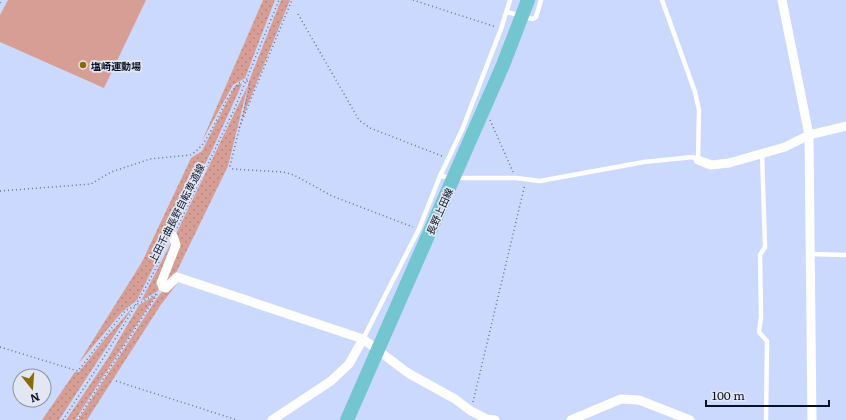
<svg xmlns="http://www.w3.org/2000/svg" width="846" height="420" viewBox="0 0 846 420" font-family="Literata,'Noto Sans JP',serif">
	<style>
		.grass { fill: url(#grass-dots) }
		.garden { fill: #d79e95 }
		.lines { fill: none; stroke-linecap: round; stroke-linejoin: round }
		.path { stroke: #67718e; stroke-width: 1.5; stroke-dasharray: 1 3; stroke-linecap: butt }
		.lane { stroke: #fff; stroke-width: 4.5 }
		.street { stroke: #fff; stroke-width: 9 }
		.primary { stroke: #73c5cf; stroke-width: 14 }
		.poi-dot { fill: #886a07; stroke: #e2e7f3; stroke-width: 1.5 }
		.labels { text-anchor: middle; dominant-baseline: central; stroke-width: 3.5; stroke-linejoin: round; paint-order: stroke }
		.poi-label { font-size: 10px; font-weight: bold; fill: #0a1126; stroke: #e2e7f3; text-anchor: start }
		.street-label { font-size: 10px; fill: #0a1126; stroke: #e2e7f3 }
	</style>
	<defs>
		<pattern id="grass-dots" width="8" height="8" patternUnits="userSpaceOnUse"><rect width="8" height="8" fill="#d79e95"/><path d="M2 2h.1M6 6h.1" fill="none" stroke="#b78780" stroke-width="1.8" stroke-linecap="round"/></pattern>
	</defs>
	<rect width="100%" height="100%" fill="#cbd9fe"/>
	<g class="grass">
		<path d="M263 0H275L245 78 233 85 202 141Z"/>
		<path d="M281 0H290L242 119 249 81Z"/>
		<path d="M239 84H242L213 148 137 300 122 312 78 364 142 262 191 158 202 151 235 86Z"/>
		<path d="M248 85 228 166 175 275 167 285 164 281 176 234Z"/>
		<path d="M172 241 158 291 141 301Z"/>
		<path d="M179 281 160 306 87 420H78L157 298 161 293Z"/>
		<path d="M156 295 75 420H66L108 358 139 305Z"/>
		<path d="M133 307 59 420H42L75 372H79L104 340Z"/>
	</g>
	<path class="garden" d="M8 0H146L104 88 0 42V15Z"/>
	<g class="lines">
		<g class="path">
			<path d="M413 0 496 27"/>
			<path d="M0 3 1 0"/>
			<path d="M298 14 359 120 370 128 442 156"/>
			<path d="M490 120 513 172"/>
			<path d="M239 128 292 0"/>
			<path d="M0 191 91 184 111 172 150 159 190 155C214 145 227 78 247 81L250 86 230 166 233 169 283 172 294 175 332 196 413 227"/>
			<path d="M177 228 234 110 279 0"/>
			<path d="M0 347 78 371 125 311 158 293"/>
			<path d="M116 381 237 420"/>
			<path d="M473 402 525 184"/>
			<path d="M63 420C97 368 131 317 159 262"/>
			<path d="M77 420 158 293"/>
		</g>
		<g class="lane">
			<path d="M507 12 533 19 536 17 541 0"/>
			<path d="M762 153 765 247 760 255 761 317 759 332 767 341 766 420"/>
			<path d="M440 176 453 178H516L540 181 644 162 693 157 698 160 699 110 695 92 662 0"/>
			<path d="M810 254 846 255"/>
			<path d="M363 339 419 229 440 176 462 130 501 29 510 0"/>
		</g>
		<g class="street">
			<path d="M782 0 809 135 812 420"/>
			<path d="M698 160 711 165 729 163 785 147 809 135 846 126"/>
			<path d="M173 236 176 245 161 283 163 287 166 288 177 277 363 339 408 373 455 399 471 411 487 419 495 420"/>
			<path d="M272 420 331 381 349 364 363 339"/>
			<path d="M571 420 621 399 639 400 690 420"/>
		</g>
		<path class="primary" d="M347 420 503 65 528 0"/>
	</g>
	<circle class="poi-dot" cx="83" cy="65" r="4"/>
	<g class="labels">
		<g class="poi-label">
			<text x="91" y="65">塩崎運動場</text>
		</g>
		<g class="street-label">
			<text transform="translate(439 211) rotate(-66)">長野上田線</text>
			<text transform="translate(176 213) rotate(-63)">上田千曲長野自転車道線</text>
		</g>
	</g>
	<g transform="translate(32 388) rotate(163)"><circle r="19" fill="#e2e7f3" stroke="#8c91a1"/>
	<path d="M0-3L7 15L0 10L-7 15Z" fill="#886a07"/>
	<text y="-6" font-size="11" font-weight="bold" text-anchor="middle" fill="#0a1126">N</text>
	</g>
	<path d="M706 400v6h123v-6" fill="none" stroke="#0a1126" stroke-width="2"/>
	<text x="712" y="400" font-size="12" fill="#0a1126" stroke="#e2e7f3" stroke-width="3" paint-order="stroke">100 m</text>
</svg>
